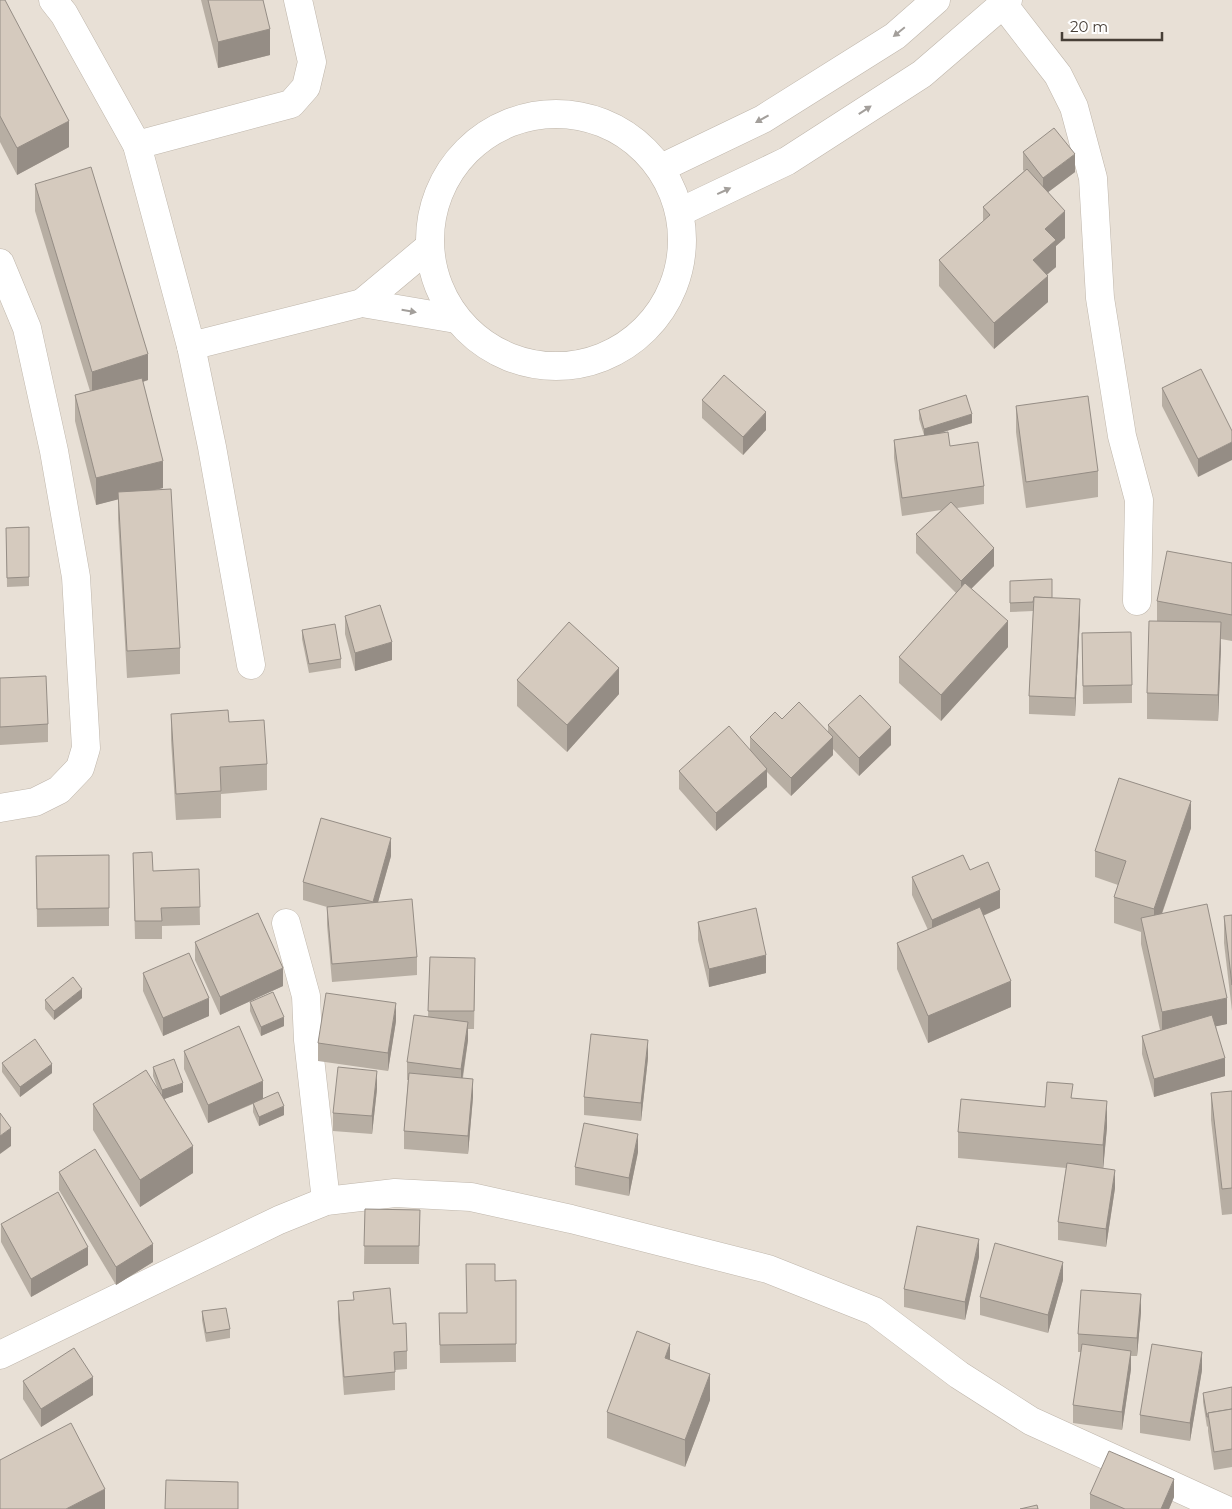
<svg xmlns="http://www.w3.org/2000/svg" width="1232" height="1509" viewBox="0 0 1232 1509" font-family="Montserrat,sans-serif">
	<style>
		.residential { fill: #e8e0d6 }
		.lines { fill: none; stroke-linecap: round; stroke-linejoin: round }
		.street-casing { stroke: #bfb6ab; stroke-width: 29 }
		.street { stroke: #fff; stroke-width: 28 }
		.wall { fill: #b7aea3 }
		.shaded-wall { fill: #958d85 }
		.building { fill: #d5cabe; stroke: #958d85 }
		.oneway { fill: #a39f9b }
	</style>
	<rect width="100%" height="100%" fill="#f4efe8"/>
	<rect class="residential" x="0" y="0" width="1232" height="1509"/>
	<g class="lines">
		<g class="street-casing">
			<g id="street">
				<path d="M53 0 64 14 137 145 191 346 212 447 251 665"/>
				<path d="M1003 4 1058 75 1074 107 1093 178 1100 298 1122 436 1139 500 1137 601"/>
				<circle cx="556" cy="240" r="126"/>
				<path d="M137 145 291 104 306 87 312 62 298 0"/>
				<path d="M661 168 763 119 895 36 936 0"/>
				<path d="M680 212 787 161 922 74 1008 0"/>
				<path d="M0 263 27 328 54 451 76 577 86 748 80 768 59 790 35 802 0 808"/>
				<path d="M362 303 429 247"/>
				<path d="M191 346 362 303 456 319"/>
				<path d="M286 923 306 996 308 1040 326 1201"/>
				<path d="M0 1355 279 1220 326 1201 395 1193 471 1197 571 1219 768 1269 874 1311 959 1375 1031 1421 1224 1509"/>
			</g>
		</g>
		<use href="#street" class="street"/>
	</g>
	<g class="wall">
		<path d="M0 0 69 147 17 175 0 142Z"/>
		<path d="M201 0H263L270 55 218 68Z"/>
		<path d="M1023 152 1075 172 1048 192 1065 238 1056 246V267L1047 275 1048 302 994 349 939 286V260L983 221V207L1024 171 1023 170Z"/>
		<path d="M35 184 148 380 143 382 163 488 152 490 180 648V674L127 678 118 519V499L96 505 75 421V395L90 391 35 211Z"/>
		<path d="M1201 369 1198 477 1162 406V388Z"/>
		<path d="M702 400 766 430 743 455 702 418Z"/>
		<path d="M1016 406 1098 471V497L1026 508 1016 432Z"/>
		<path d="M919 410 972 423 943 432 950 446 984 486V504L957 508 994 566 971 589 1008 647 941 721 899 683V657L956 593 916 553V534L941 510 902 516 894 458V440L924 435 919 419Z"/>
		<path d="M29 527V586L7 587 6 528Z"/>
		<path d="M1232 563V641L1221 639 1218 721 1147 719V693L1157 621V601Z"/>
		<path d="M1010 581 1052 598 1080 617 1075 716 1029 714V696L1033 611 1010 612Z"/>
		<path d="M345 616 392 660 355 671 345 634Z"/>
		<path d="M302 630 341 659V668L309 673 302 639Z"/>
		<path d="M1082 633 1132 685V703L1083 704Z"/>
		<path d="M0 678 48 724V742L0 745Z"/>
		<path d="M517 680 619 694 567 752 517 706Z"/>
		<path d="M171 714 229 722 267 764V790L221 794V818L176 820 171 740Z"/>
		<path d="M782 719 828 732V725L891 745 859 776 833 749V755L791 796 767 772V787L716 831 679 789V771L750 750V737Z"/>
		<path d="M1191 828 1162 914 1227 1024 1216 1026 1225 1076 1154 1097 1142 1054V1036L1160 1030 1141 944V932L1114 923V897L1118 885 1095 877V851Z"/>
		<path d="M133 853 153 871 199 869 200 925 162 926V939H135Z"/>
		<path d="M109 855V926L37 927 36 856Z"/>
		<path d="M391 856 378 902 417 957V975L332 982 327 925V907L303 900V882Z"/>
		<path d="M970 870 1000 908 983 916 1011 1007 928 1043 897 969V943L928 930 912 895V877Z"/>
		<path d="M1232 915V1011L1224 943V916Z"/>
		<path d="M698 922 766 973 709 987 698 940Z"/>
		<path d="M195 942 283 986 220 1015 195 960Z"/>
		<path d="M430 957 475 976 474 1029H468V1040L463 1078 473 1097 468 1154 404 1149V1131L408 1080H407V1062L428 1017Z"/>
		<path d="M143 973 209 1016 163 1036 143 991Z"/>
		<path d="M82 998 54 1020 45 1009V1000Z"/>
		<path d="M250 1002 284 1026 261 1036 250 1011Z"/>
		<path d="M396 1021 388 1071 318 1061V1043Z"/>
		<path d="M184 1051 263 1099 284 1115 259 1126 253 1112V1104L208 1123 184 1069Z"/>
		<path d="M648 1058 641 1121 584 1115V1097Z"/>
		<path d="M2 1063 52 1073 20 1097 2 1072Z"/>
		<path d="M153 1067 183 1092 164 1099 193 1173 140 1207 93 1130V1104L159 1092 153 1076Z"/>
		<path d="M377 1089 372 1134 333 1131V1113Z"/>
		<path d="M1232 1091V1214L1222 1215 1211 1120V1093Z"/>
		<path d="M1073 1098 1107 1127 1103 1168 1115 1188 1106 1247 1058 1240V1222L1066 1168 958 1158V1132Z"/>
		<path d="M638 1152 629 1196 575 1185V1167Z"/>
		<path d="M59 1172 153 1262 116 1285 59 1190Z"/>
		<path d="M365 1209 420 1210 419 1264H364Z"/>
		<path d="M1 1224 88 1265 31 1297 1 1242Z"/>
		<path d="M979 1257 965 1320 904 1307V1289Z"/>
		<path d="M516 1280V1362L440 1363 439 1313H466L495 1281Z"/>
		<path d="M1063 1280 1048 1333 980 1315V1297Z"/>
		<path d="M353 1300 393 1324 407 1351V1369L395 1370V1390L344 1395 338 1319V1301Z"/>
		<path d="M202 1311 230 1329V1338L206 1342 202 1320Z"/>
		<path d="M1141 1312 1137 1356H1131V1369L1122 1430 1073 1423V1405L1081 1352H1078V1334Z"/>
		<path d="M670 1359 710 1400 685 1467 607 1438V1412Z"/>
		<path d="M1202 1370 1190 1441 1140 1433V1415Z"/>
		<path d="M23 1381 93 1395 41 1427 23 1399Z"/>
		<path d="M1232 1387V1467L1214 1470 1208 1431V1426L1207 1427 1203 1402V1393Z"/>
		<path d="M1090 1494 1174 1497 1169 1509H1090Z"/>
	</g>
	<g class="shaded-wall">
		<path d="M270 29V55L218 68V42Z"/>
		<path d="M69 121V147L17 175V148Z"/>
		<path d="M1075 154V172L1043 196V178Z"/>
		<path d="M1065 211V238L1056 246V267L1033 286V260L1045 229Z"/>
		<path d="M1048 276V302L994 349V323Z"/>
		<path d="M148 354V380L92 398V372Z"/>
		<path d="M766 412V430L743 455V437Z"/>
		<path d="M972 414V423L924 438V429Z"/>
		<path d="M1232 442V460L1198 477V459Z"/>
		<path d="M163 461V488L96 505V478Z"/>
		<path d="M994 548V566L961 599V581Z"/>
		<path d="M1080 599V617L1075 716V698Z"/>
		<path d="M1008 621V647L941 721V695Z"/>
		<path d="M1221 622V649L1218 721V695Z"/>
		<path d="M392 642V660L355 671V653Z"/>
		<path d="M619 668V694L567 752V725Z"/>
		<path d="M891 727V745L859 776V758Z"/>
		<path d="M833 737V755L791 796V778Z"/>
		<path d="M767 769V787L716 831V813Z"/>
		<path d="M1191 801V828L1154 936V909Z"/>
		<path d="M391 838V856L373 920V902Z"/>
		<path d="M1000 890V908L932 938V920Z"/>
		<path d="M766 955V973L709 987V969Z"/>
		<path d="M283 968V986L220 1015V997Z"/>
		<path d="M1011 981V1007L928 1043V1016Z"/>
		<path d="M82 989V998L54 1020V1011Z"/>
		<path d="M209 998V1016L163 1036V1018Z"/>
		<path d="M1227 998V1024L1162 1038V1012Z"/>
		<path d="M396 1003V1021L388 1071V1053Z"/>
		<path d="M284 1017V1026L261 1036V1027Z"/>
		<path d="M468 1022V1040L461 1087V1069Z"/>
		<path d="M648 1040V1058L641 1121V1103Z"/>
		<path d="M1225 1058V1076L1154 1097V1079Z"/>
		<path d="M52 1064V1073L20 1097V1087Z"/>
		<path d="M377 1071V1089L372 1134V1116Z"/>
		<path d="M473 1079V1097L468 1154V1136Z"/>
		<path d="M263 1081V1099L208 1123V1105Z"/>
		<path d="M183 1083V1092L162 1100V1090Z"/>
		<path d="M1107 1101V1127L1103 1171V1145Z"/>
		<path d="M284 1106V1115L259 1126V1117Z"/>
		<path d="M11 1128V1146L0 1154V1136Z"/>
		<path d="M638 1134V1152L629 1196V1178Z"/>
		<path d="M193 1146V1173L140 1207V1180Z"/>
		<path d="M1115 1170V1188L1106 1247V1229Z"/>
		<path d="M979 1239V1257L965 1320V1302Z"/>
		<path d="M153 1244V1262L116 1285V1267Z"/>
		<path d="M88 1247V1265L31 1297V1279Z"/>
		<path d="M1063 1262V1280L1048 1333V1315Z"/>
		<path d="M1141 1294V1312L1137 1356V1338Z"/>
		<path d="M670 1344V1370L665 1358Z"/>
		<path d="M1131 1351V1369L1122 1430V1412Z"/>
		<path d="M1202 1352V1370L1190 1441V1423Z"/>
		<path d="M710 1374V1400L685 1467V1440Z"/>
		<path d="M93 1377V1395L41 1427V1409Z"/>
		<path d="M1174 1479V1497L1169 1509H1161Z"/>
		<path d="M105 1489V1509H66Z"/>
	</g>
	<g class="building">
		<path d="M0 0H5L69 121 17 148 0 116Z"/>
		<path d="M208 0H263L270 29 218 42Z"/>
		<path d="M1054 128 1075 154 1043 178 1023 152Z"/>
		<path d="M91 167 148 354 92 372 35 184Z"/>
		<path d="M1027 169 1065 211 1045 229 1056 240 1033 260 1048 276 994 323 939 260 990 215 983 207Z"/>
		<path d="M1201 369 1232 431V442L1198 459 1162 388Z"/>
		<path d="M724 375 766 412 743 437 702 400Z"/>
		<path d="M142 378 163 461 96 478 75 395Z"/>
		<path d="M966 395 972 414 924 429 919 410Z"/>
		<path d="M1088 396 1098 471 1026 482 1016 406Z"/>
		<path d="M948 432 950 446 978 442 984 486 902 498 894 440Z"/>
		<path d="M171 489 180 648 127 651 118 492Z"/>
		<path d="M951 502 994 548 961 581 916 534Z"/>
		<path d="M29 527V577L7 578 6 528Z"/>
		<path d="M1167 551 1232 563V615L1157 601Z"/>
		<path d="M1052 579V598L1034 597 1033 602 1010 603V581Z"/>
		<path d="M965 583 1008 621 941 695 899 657Z"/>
		<path d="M1034 597 1080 599 1075 698 1029 696Z"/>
		<path d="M380 605 392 642 355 653 345 616Z"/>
		<path d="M1149 621 1221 622 1218 695 1147 693Z"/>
		<path d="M569 622 619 668 567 725 517 680Z"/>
		<path d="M335 624 341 659 309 664 302 630Z"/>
		<path d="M1131 632 1132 685 1083 686 1082 633Z"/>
		<path d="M46 676 48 724 0 727V678Z"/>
		<path d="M860 695 891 727 859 758 828 725Z"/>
		<path d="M799 702 833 737 791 778 750 737 775 712 782 719Z"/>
		<path d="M228 710 229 722 264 720 267 764 220 767 221 791 176 794 171 714Z"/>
		<path d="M729 726 767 769 716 813 679 771Z"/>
		<path d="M1119 778 1191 801 1154 909 1114 897 1126 861 1095 851Z"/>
		<path d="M321 818 391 838 373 902 303 882Z"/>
		<path d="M152 852 153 871 199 869 200 907 161 908 162 921H135L133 853Z"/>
		<path d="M109 855V908L37 909 36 856Z"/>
		<path d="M963 855 970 870 988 862 1000 890 932 920 912 877Z"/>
		<path d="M412 899 417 957 332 964 327 907Z"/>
		<path d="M1207 904 1227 998 1162 1012 1141 918Z"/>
		<path d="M980 907 1011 981 928 1016 897 943Z"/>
		<path d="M756 908 766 955 709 969 698 922Z"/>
		<path d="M258 913 283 968 220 997 195 942Z"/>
		<path d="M1232 915V985L1224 916Z"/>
		<path d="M189 953 209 998 163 1018 143 973Z"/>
		<path d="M430 957 475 958 474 1011H428Z"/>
		<path d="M73 977 82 989 54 1011 45 1000Z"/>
		<path d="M273 992 284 1017 261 1027 250 1002Z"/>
		<path d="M326 993 396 1003 388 1053 318 1043Z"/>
		<path d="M414 1015 468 1022 461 1069 407 1062Z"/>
		<path d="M1212 1015 1225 1058 1154 1079 1142 1036Z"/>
		<path d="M239 1026 263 1081 208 1105 184 1051Z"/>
		<path d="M591 1034 648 1040 641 1103 584 1097Z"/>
		<path d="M35 1039 52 1064 20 1087 2 1063Z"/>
		<path d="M174 1059 183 1083 162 1090 153 1067Z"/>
		<path d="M338 1067 377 1071 372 1116 333 1113Z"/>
		<path d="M146 1070 193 1146 140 1180 93 1104Z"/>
		<path d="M409 1073 473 1079 468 1136 404 1131Z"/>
		<path d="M1047 1082 1073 1084 1071 1098 1107 1101 1103 1145 958 1132 961 1099 1045 1107Z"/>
		<path d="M1232 1091V1188L1222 1189 1211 1093Z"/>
		<path d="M278 1092 284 1106 259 1117 253 1103Z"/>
		<path d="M0 1113 11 1128 0 1136Z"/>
		<path d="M584 1123 638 1134 629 1178 575 1167Z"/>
		<path d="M95 1149 153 1244 116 1267 59 1172Z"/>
		<path d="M1067 1163 1115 1170 1106 1229 1058 1222Z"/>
		<path d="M58 1192 88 1247 31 1279 1 1224Z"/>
		<path d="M365 1209 420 1210 419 1246H364Z"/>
		<path d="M917 1226 979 1239 965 1302 904 1289Z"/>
		<path d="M995 1243 1063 1262 1048 1315 980 1297Z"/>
		<path d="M466 1264H495V1281L516 1280V1344L440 1345 439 1313H467Z"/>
		<path d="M390 1288 393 1324 406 1323 407 1351 394 1352 395 1372 344 1377 338 1301 354 1300 353 1292Z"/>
		<path d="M1081 1290 1141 1294 1137 1338 1078 1334Z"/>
		<path d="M226 1308 230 1329 206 1333 202 1311Z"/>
		<path d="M637 1331 670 1344 665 1358 710 1374 685 1440 607 1412Z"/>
		<path d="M1082 1344 1131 1351 1122 1412 1073 1405Z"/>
		<path d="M1152 1344 1202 1352 1190 1423 1140 1415Z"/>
		<path d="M74 1348 93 1377 41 1409 23 1381Z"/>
		<path d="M1232 1387V1409L1208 1413V1417H1207L1203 1393Z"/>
		<path d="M1232 1409V1449L1214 1452 1208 1413Z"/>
		<path d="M71 1423 105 1489 66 1509H0V1460Z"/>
		<path d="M1109 1451 1174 1479 1161 1509H1125L1090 1494Z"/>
		<path d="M166 1480 238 1482V1509H165Z"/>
		<path d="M1037 1505 1038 1509H1020Z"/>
	</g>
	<defs><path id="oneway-solid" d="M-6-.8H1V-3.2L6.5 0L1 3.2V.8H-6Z" transform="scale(1.25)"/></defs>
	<g class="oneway">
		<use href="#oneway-solid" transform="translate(899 32) rotate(141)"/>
		<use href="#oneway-solid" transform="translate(865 110) rotate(-33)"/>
		<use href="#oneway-solid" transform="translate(762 119) rotate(151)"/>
		<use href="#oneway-solid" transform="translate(724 191) rotate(-25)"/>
		<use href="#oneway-solid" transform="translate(409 311) rotate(10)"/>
	</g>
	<path d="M1062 32v8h100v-8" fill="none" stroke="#473f37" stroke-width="2.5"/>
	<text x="1070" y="32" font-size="15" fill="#473f37" stroke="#ffffff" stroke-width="4" paint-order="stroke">20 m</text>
</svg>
